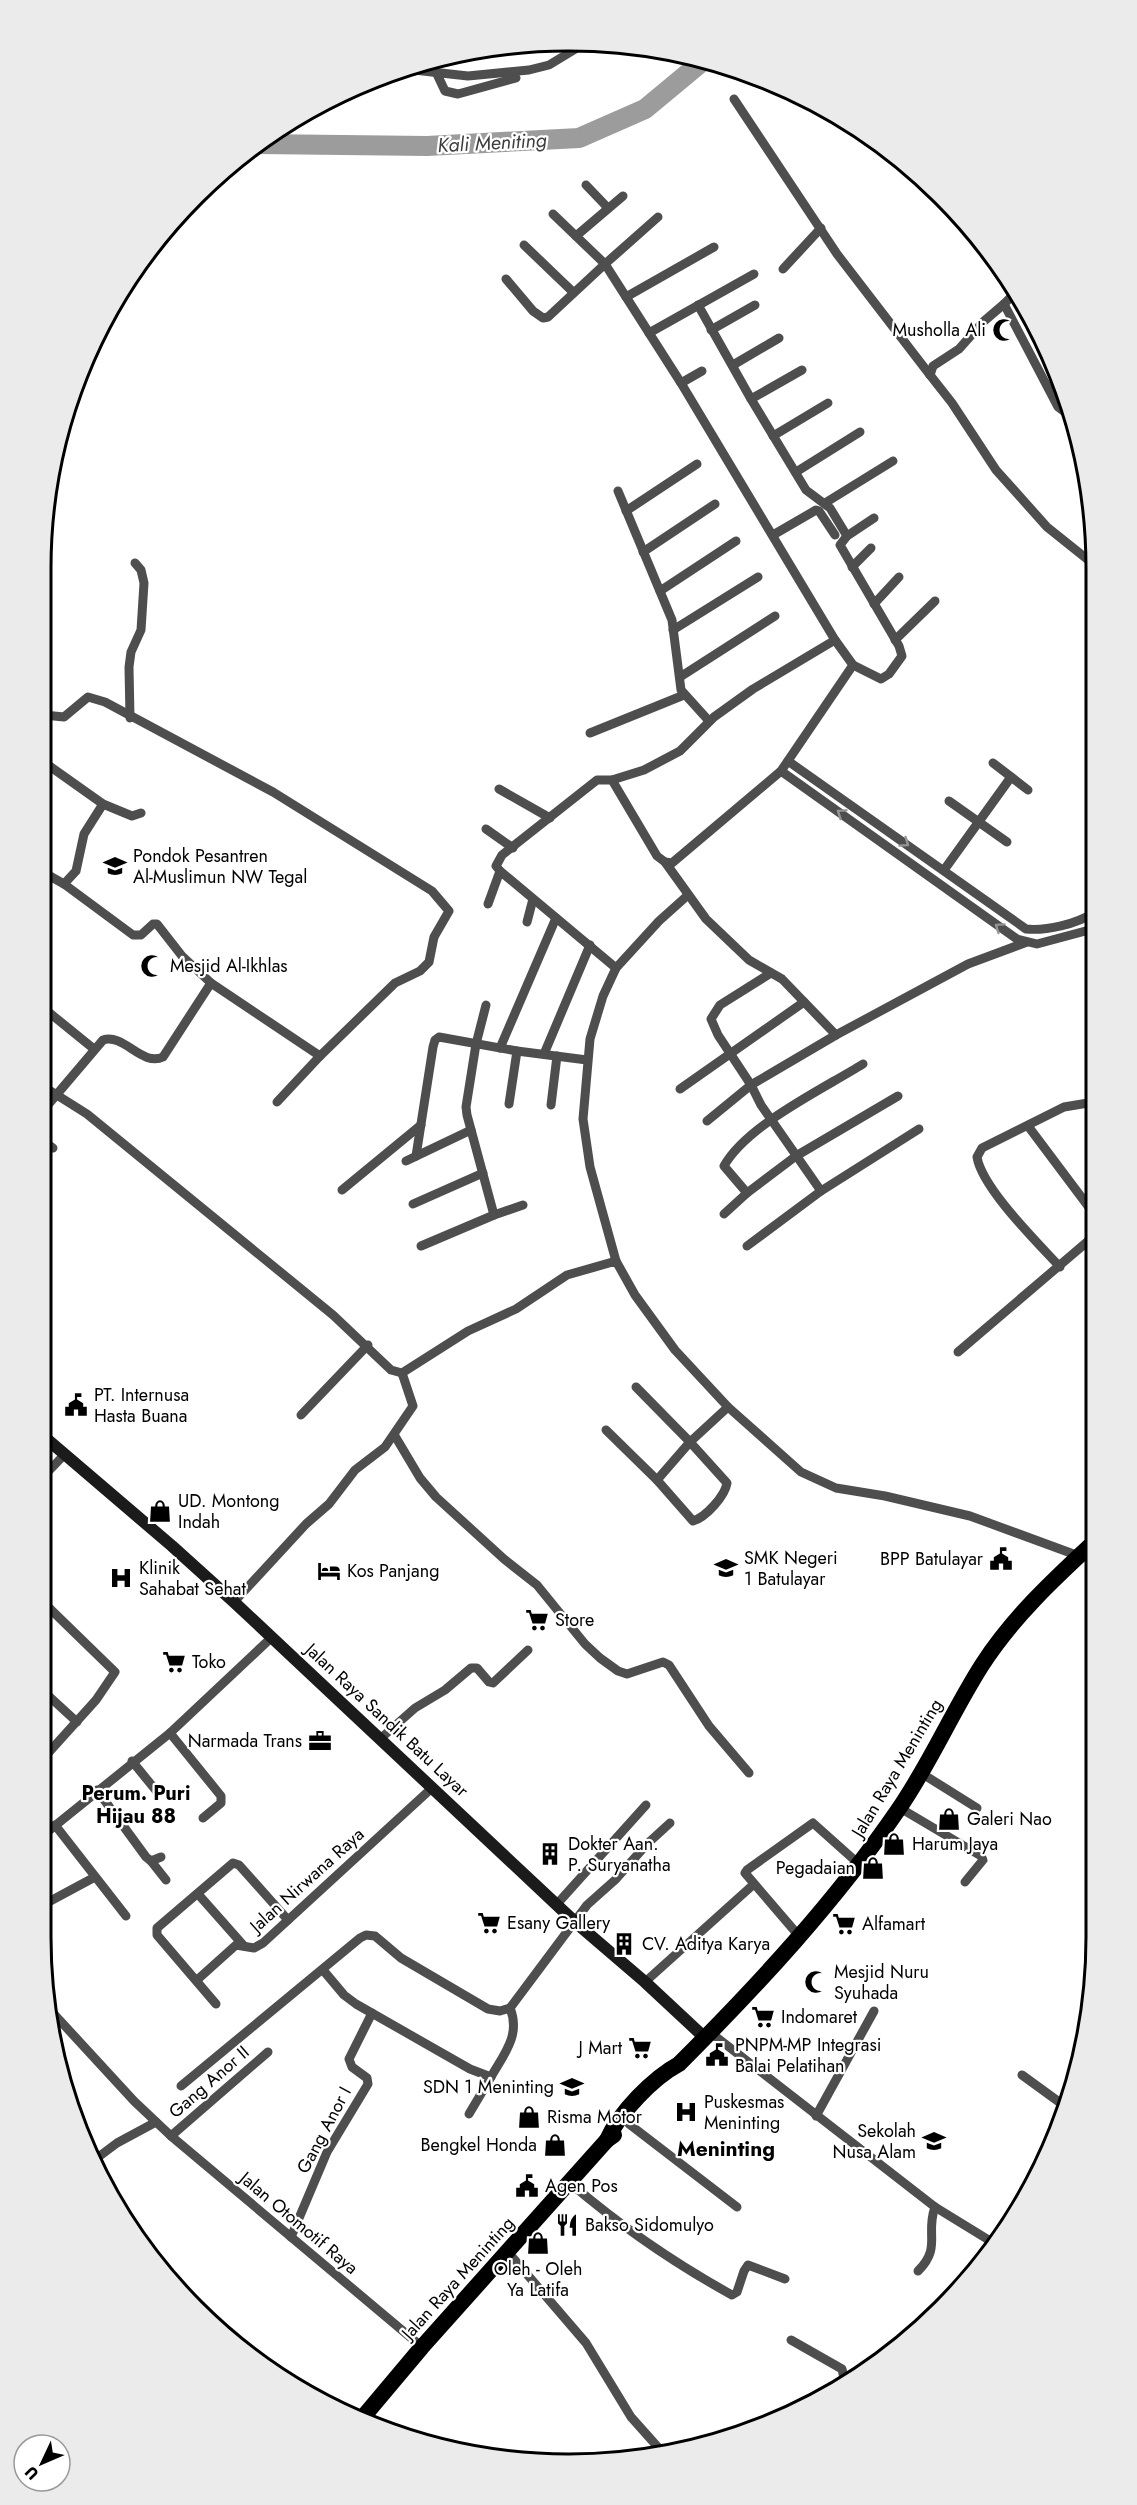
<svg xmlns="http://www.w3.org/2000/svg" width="1137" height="2505" viewBox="0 0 1137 2505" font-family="Jost,sans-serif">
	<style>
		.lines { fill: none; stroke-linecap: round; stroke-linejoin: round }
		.river { stroke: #9c9c9c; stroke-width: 20 }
		.minor { stroke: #4e4e4e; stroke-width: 9 }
		.secondary { stroke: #1b1b1b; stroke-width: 12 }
		.trunk { stroke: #000; stroke-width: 16 }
		.oneway { stroke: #959595 }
		.labels { text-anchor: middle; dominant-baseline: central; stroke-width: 4.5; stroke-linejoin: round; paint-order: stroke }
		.poi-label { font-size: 18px; fill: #000; stroke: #fff; text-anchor: start }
		.street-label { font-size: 18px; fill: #000; stroke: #fff }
		.water-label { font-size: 20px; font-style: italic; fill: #3d3d3d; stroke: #fff }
		.neighbourhood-label { font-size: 20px; font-weight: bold; fill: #000; stroke: #fff }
		.quarter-label { font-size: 21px; font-weight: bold; fill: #000; stroke: #fff }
		.rim { fill: none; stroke: #000; stroke-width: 3 }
	</style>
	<rect width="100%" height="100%" fill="#fff"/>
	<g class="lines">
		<path class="river" d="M258 144 427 146 579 138 645 109 704 60"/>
		<g class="minor">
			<path d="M405 69 468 76 529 70 549 65 587 42"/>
			<path d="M436 72 445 91 458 94 516 78"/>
			<path d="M734 99 837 254 930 375"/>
			<path d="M586 185 608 208"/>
			<path d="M553 214 605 264 658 217"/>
			<path d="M576 236 623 196"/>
			<path d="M524 245 573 292"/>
			<path d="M783 269 821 228"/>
			<path d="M506 279 533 311 543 318 548 317 605 264 681 383 835 640 853 665 781 771 672 863 665 862 657 856 612 780"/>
			<path d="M1014 294 1004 304 1058 407 1070 416"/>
			<path d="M626 297 714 247"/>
			<path d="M1004 304 983 322 959 349 933 366 930 375 952 403 996 470 1047 527 1092 563"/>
			<path d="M698 305 751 399 806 490 830 508 847 536"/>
			<path d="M711 330 755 305"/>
			<path d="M649 333 754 274"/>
			<path d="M733 365 779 338"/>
			<path d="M681 383 702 371"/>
			<path d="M751 399 802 370"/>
			<path d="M773 436 828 403"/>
			<path d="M796 472 860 432"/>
			<path d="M618 491 672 620 681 690 709 721"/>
			<path d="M825 503 893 461"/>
			<path d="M626 511 697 464"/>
			<path d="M773 535 816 510 819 511 835 535"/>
			<path d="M643 552 715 504"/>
			<path d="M852 567 871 548"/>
			<path d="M660 591 736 541"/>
			<path d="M874 604 899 577"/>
			<path d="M673 630 758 577"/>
			<path d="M895 640 935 601"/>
			<path d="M853 665 881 679 889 674 902 656 899 646 840 545 847 536 874 518"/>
			<path d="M680 677 775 616"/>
			<path d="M44 715 64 717 88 697 105 702 273 792 432 891 449 911 434 937 429 962 420 971 395 983 320 1056 211 983 182 956 157 924H153L141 935H133L64 884 76 871 84 834 103 804"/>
			<path d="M130 718 129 667 131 652 141 630 144 583 141 570 135 563"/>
			<path d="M590 733 684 695"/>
			<path d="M41 760 103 804 132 816 141 813"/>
			<path d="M788 761 1026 929C1046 931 1077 924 1093 913"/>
			<path d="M993 763 1028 790"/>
			<path d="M781 771 1017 939 1037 944 1093 929"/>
			<path d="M499 789 550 818"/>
			<path d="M949 801 1007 842"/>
			<path d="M486 829 513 848"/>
			<path d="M665 862 706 919 749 960 782 979 836 1035"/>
			<path d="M944 870 1011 777"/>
			<path d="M41 871 64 884"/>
			<path d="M488 904 500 871"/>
			<path d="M527 922 533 899"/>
			<path d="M616 968 659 921 688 895"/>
			<path d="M486 1005 476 1044 466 1107 467 1115 494 1215 523 1205"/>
			<path d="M41 1006 94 1049"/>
			<path d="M500 1048 556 918"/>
			<path d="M544 1054 590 945"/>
			<path d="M863 1064C823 1089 747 1125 724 1166L747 1193 796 1156 898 1096"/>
			<path d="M41 1085 87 1114 333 1315 391 1370 402 1373"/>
			<path d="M680 1089 804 1002"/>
			<path d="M277 1102 320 1056"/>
			<path d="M509 1104 517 1051"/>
			<path d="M551 1105 557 1056"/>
			<path d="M41 1113 103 1040C124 1033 142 1067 163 1057L211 983"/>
			<path d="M707 1121 751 1085 718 1035 711 1019 720 1005 771 973"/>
			<path d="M1028 1126 1094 1214"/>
			<path d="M41 1139 53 1148"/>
			<path d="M416 1156 433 1047 435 1040 439 1037 517 1051 587 1060"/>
			<path d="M406 1161 471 1130"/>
			<path d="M342 1190 421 1125"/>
			<path d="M821 1191 919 1129"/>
			<path d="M413 1204 483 1173"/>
			<path d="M724 1214 747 1193"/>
			<path d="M421 1246 494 1215"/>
			<path d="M747 1246 821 1191 761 1105 751 1085 836 1035 968 964 1027 942"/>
			<path d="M616 1261 590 1167 583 1119 590 1039 603 996 616 968 500 871 496 866 502 855 597 780H612L644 770 680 751 714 717 753 689 835 640"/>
			<path d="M1060 1267C1037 1242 982 1188 977 1157L982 1148 1064 1107 1094 1102"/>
			<path d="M958 1352 1094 1236"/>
			<path d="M636 1387 690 1442 657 1480"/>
			<path d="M301 1415 368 1345"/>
			<path d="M606 1430 657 1480 693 1521C706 1517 725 1496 727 1483L690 1442 728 1407"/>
			<path d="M395 1436 420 1478 436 1497 504 1559 537 1585 585 1644 600 1658 618 1671 627 1674 663 1662 669 1665 709 1726 749 1773"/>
			<path d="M41 1479 65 1454"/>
			<path d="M234 1602 306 1524 329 1504 355 1470 385 1447 413 1406 402 1373 468 1331 516 1309 567 1275 616 1261 635 1295 675 1350 728 1407 801 1472 836 1488 885 1496 970 1516 1079 1556"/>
			<path d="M41 1689 77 1722"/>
			<path d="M170 1733 221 1796V1803L203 1818"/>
			<path d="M380 1739 415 1708 445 1690 471 1668H477L489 1682 493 1683 528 1650"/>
			<path d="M41 1761 96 1700 115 1672 41 1600"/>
			<path d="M132 1761 158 1793"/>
			<path d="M921 1773 977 1808"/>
			<path d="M97 1790 146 1857 151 1861 161 1857"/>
			<path d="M900 1808 981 1856 983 1860 965 1882"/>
			<path d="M55 1825 126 1916"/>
			<path d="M41 1837 170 1733 271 1638"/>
			<path d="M151 1861 166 1880"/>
			<path d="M198 1894 244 1946"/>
			<path d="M557 1904 646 1805"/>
			<path d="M41 1906 95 1877"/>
			<path d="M799 1936 745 1873 747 1870 813 1823 860 1865"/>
			<path d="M323 1970 344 1995 356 2004 470 2069 491 2077C504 2054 521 2035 510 2008"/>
			<path d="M197 1980 236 1945 254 1948 263 1943 433 1787"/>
			<path d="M645 1982 754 1884"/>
			<path d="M216 2004 157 1935V1928L233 1863 239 1865 288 1920"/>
			<path d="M53 2013 134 2101 171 2136 422 2347"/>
			<path d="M711 2033 935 2207 992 2242"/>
			<path d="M1022 2075 1066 2107"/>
			<path d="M181 2086 360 1938 366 1935 375 1936 401 1958 488 2009 500 2011 510 2008 587 1905 615 1880 647 1844 670 1823"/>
			<path d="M469 2114 491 2077"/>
			<path d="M816 2116 874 2011"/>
			<path d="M629 2124 737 2207"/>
			<path d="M171 2136 268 2052"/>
			<path d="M93 2161 117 2143 156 2122"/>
			<path d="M569 2182C619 2225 674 2263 732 2295L737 2292 744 2271 748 2265 785 2279"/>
			<path d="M291 2237 327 2152 368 2084 367 2078 352 2067 349 2059 372 2013"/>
			<path d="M507 2251 586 2343 631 2417 664 2454"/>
			<path d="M918 2271C942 2247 925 2234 935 2207"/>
			<path d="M791 2340 842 2369 845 2383"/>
		</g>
		<path class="secondary" d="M41 1434 172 1546 234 1602 575 1922 645 1982 705 2038"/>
		<g class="trunk">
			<path d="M607 2140C619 2113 653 2078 679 2064 758 1985 835 1902 898 1810 930 1764 952 1712 982 1665 1013 1617 1054 1579 1095 1541"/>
			<path d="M364 2416 422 2347 607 2140 614 2135"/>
		</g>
	</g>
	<defs><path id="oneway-chevron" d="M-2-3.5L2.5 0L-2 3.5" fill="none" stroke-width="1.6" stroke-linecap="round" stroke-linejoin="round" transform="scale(1.5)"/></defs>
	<g class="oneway">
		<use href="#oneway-chevron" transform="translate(841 813) rotate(-146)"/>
		<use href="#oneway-chevron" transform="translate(905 843) rotate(35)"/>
		<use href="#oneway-chevron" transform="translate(999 927) rotate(-145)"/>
	</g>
	<defs>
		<g id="mosque-bare" transform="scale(1.8)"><path d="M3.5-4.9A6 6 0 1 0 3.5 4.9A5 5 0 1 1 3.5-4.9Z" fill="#000" stroke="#fff" stroke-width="2.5" paint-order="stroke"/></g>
		<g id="school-bare" transform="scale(1.8)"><path d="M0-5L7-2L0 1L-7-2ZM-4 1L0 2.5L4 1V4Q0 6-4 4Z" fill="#000" stroke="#fff" stroke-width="2.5" paint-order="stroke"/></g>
		<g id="civic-bare" transform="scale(1.8)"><path d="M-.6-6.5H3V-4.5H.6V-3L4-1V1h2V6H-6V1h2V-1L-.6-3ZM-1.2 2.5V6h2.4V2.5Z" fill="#000" stroke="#fff" stroke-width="2.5" paint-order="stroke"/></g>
		<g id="shop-bare" transform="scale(1.8)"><path d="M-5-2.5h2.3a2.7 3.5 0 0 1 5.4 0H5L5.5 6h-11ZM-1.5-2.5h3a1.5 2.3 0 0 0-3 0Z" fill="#000" stroke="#fff" stroke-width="2.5" paint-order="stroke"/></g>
		<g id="hotel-bare" transform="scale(1.8)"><path d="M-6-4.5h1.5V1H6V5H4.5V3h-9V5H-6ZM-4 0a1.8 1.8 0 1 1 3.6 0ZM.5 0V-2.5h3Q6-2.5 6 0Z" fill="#000" stroke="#fff" stroke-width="2.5" paint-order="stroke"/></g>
		<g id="hospital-bare" transform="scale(1.8)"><path d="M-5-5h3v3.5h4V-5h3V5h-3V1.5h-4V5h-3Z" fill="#000" stroke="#fff" stroke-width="2.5" paint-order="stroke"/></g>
		<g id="supermarket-bare" transform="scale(1.8)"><path d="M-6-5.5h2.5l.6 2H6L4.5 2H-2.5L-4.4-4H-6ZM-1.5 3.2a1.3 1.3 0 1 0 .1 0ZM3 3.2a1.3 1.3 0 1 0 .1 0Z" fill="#000" stroke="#fff" stroke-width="2.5" paint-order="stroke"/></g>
		<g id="office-bare" transform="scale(1.8)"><path d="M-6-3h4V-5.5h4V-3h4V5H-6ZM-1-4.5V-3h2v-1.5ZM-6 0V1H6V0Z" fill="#000" stroke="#fff" stroke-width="2.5" paint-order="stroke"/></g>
		<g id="building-bare" transform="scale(1.8)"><path d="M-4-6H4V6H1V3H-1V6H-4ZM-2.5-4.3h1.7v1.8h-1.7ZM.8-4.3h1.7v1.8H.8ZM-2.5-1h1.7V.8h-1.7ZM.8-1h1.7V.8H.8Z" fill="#000" stroke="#fff" stroke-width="2.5" paint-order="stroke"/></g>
		<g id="restaurant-bare" transform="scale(1.8)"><path d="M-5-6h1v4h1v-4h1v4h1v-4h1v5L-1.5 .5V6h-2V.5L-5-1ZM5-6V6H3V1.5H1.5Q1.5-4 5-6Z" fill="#000" stroke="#fff" stroke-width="2.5" paint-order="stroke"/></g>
	</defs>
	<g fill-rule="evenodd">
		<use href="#mosque-bare" x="1004" y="330"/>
		<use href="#school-bare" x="115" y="866"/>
		<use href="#mosque-bare" x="152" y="966"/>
		<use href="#civic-bare" x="76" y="1405"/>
		<use href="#shop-bare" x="160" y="1511"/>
		<use href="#civic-bare" x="1001" y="1559"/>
		<use href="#school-bare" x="726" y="1568"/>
		<use href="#hotel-bare" x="329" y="1571"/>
		<use href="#hospital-bare" x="121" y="1578"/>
		<use href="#supermarket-bare" x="537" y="1620"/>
		<use href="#supermarket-bare" x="174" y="1662"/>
		<use href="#office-bare" x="320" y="1741"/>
		<use href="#shop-bare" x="949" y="1819"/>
		<use href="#shop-bare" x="894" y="1844"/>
		<use href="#building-bare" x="550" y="1854"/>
		<use href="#shop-bare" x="873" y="1868"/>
		<use href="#supermarket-bare" x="489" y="1923"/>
		<use href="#supermarket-bare" x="844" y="1924"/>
		<use href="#building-bare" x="624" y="1944"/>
		<use href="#mosque-bare" x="816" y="1982"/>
		<use href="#supermarket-bare" x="763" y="2017"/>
		<use href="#supermarket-bare" x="640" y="2048"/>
		<use href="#civic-bare" x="717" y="2055"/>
		<use href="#school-bare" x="572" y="2087"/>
		<use href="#hospital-bare" x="686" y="2112"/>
		<use href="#shop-bare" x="529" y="2117"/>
		<use href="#school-bare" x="934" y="2141"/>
		<use href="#shop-bare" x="555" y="2145"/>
		<use href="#civic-bare" x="527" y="2186"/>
		<use href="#restaurant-bare" x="567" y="2225"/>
		<use href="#shop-bare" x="538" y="2243"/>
	</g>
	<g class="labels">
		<g class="poi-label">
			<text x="986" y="330" text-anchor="end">Musholla Ali</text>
			<text x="133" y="856">Pondok Pesantren<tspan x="133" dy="21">Al-Muslimun NW Tegal</tspan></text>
			<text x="170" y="966">Mesjid Al-Ikhlas</text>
			<text x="94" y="1395">PT. Internusa<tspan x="94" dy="21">Hasta Buana</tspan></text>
			<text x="178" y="1501">UD. Montong<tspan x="178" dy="21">Indah</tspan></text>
			<text x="744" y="1558">SMK Negeri<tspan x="744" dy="21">1 Batulayar</tspan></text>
			<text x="983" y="1559" text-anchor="end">BPP Batulayar</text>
			<text x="139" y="1568">Klinik<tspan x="139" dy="21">Sahabat Sehat</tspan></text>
			<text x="347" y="1571">Kos Panjang</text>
			<text x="555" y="1620">Store</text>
			<text x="192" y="1662">Toko</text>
			<text x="302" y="1741" text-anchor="end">Narmada Trans</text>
			<text x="967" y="1819">Galeri Nao</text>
			<text x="568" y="1844">Dokter Aan.<tspan x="568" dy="21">P. Suryanatha</tspan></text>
			<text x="912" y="1844">Harum Jaya</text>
			<text x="855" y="1868" text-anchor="end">Pegadaian</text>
			<text x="507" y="1923">Esany Gallery</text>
			<text x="862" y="1924">Alfamart</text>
			<text x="642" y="1944">CV. Aditya Karya</text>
			<text x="834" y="1972">Mesjid Nuru<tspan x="834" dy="21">Syuhada</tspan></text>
			<text x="781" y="2017">Indomaret</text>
			<text x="735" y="2045">PNPM-MP Integrasi<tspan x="735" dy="21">Balai Pelatihan</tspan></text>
			<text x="622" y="2048" text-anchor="end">J Mart</text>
			<text x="554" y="2087" text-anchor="end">SDN 1 Meninting</text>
			<text x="704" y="2102">Puskesmas<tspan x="704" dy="21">Meninting</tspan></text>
			<text x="547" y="2117">Risma Motor</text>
			<text x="916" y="2131" text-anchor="end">Sekolah<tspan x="916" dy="21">Nusa Alam</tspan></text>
			<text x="537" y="2145" text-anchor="end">Bengkel Honda</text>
			<text x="545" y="2186">Agen Pos</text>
			<text x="585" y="2225">Bakso Sidomulyo</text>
			<text x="538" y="2269" text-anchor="middle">Oleh - Oleh<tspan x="538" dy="21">Ya Latifa</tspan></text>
		</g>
		<g class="street-label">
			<text transform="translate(387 1720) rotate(43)">Jalan Raya Sandik Batu Layar</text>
			<text transform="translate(897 1768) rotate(-59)">Jalan Raya Meninting</text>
			<text transform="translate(307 1880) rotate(-42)">Jalan Nirwana Raya</text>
			<text transform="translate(209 2082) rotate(-41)">Gang Anor II</text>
			<text transform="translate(324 2130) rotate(-62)">Gang Anor I</text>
			<text transform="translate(299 2223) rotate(40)">Jalan Otomotif Raya</text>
			<text transform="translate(458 2278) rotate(-48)">Jalan Raya Meninting</text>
		</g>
		<g class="water-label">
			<text transform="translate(492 143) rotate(-3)">Kali Meniting</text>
		</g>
		<g class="neighbourhood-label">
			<text x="136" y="1793">Perum. Puri<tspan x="136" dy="23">Hijau 88</tspan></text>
		</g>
		<g class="quarter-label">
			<text x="726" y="2149">Meninting</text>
		</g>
	</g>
	<path d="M0 0H1137V2505H0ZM568 51H569A517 517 0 0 1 1086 568V1937A517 517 0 0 1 569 2454H568A517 517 0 0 1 51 1937V568A517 517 0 0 1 568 51Z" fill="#ebebeb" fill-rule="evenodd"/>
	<path class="rim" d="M568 51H569A517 517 0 0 1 1086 568V1937A517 517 0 0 1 569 2454H568A517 517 0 0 1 51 1937V568A517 517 0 0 1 568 51Z"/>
	<g transform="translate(42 2463) rotate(226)"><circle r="28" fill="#ffffff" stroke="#999999" stroke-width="1.5"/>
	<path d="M0-4.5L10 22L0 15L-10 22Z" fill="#000000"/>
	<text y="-9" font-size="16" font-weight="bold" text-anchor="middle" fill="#000000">U</text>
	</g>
</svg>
